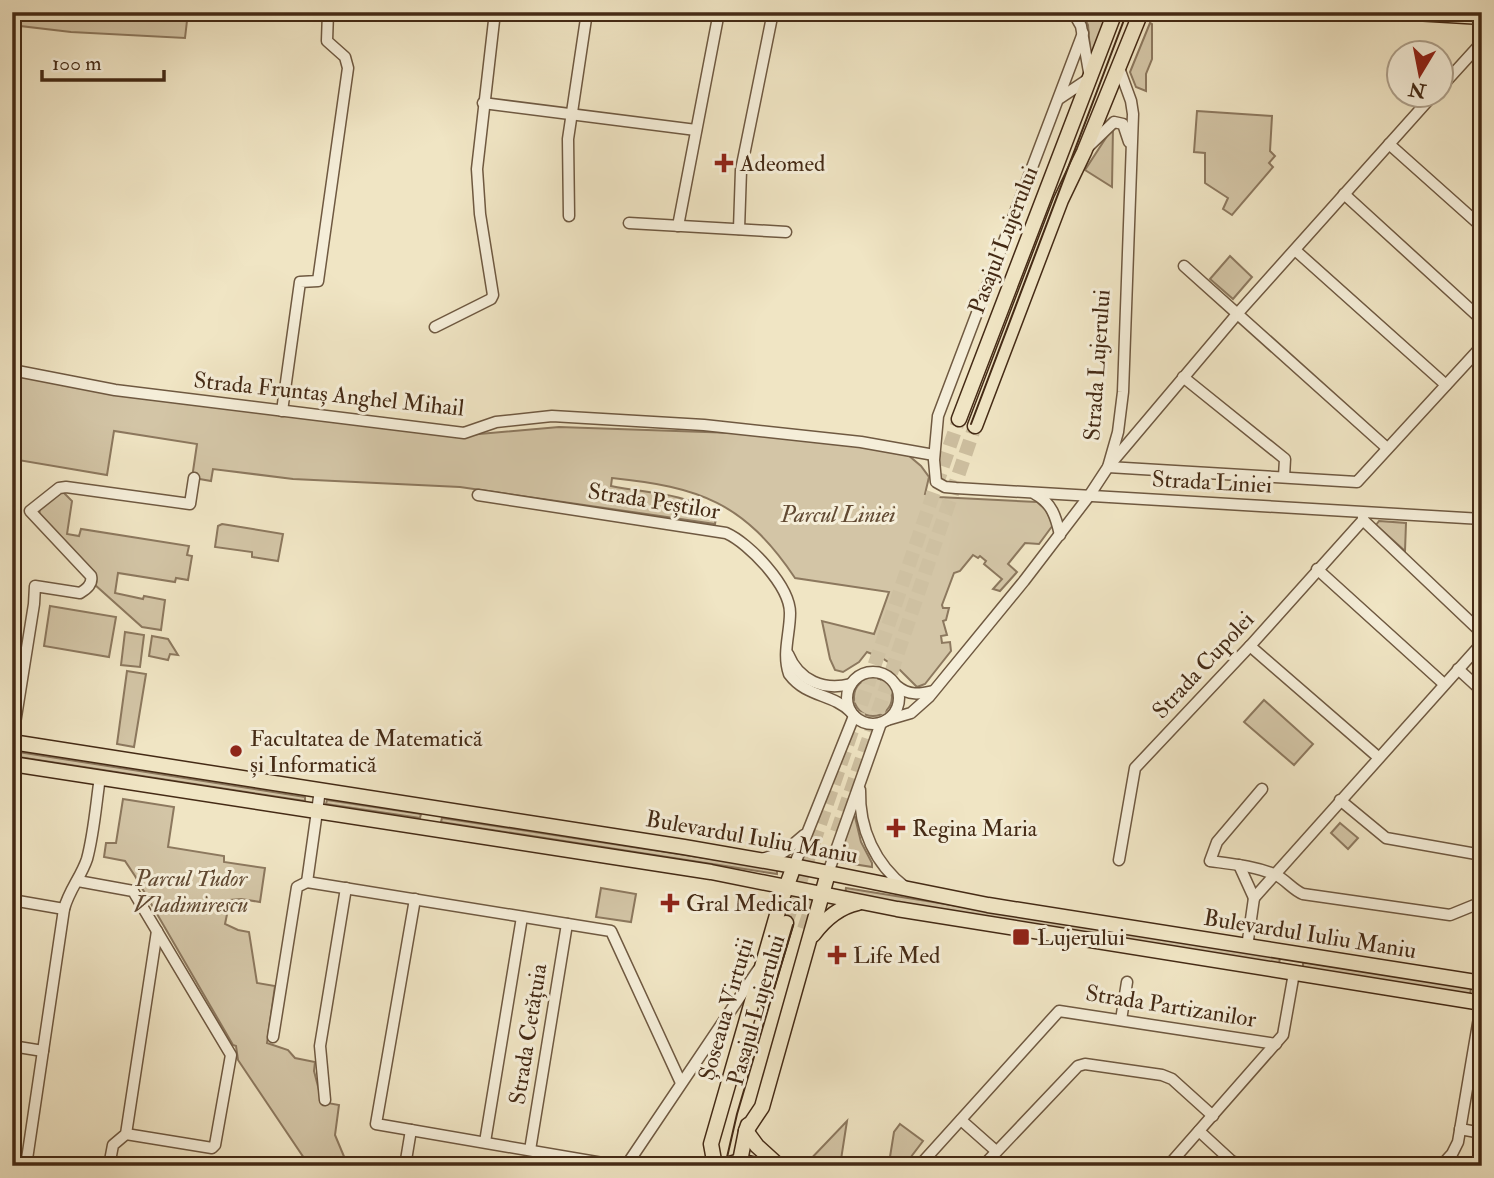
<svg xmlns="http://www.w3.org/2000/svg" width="1494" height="1178" viewBox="0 0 1494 1178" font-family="'IM FELL Double Pica',serif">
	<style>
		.green { fill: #d3c5a6; stroke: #8c785e; stroke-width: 2 }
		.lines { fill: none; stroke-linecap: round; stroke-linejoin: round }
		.major-tunnel { stroke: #cec0a1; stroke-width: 14; stroke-dasharray: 14 7; stroke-linecap: butt }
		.minor-casing { stroke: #6f5941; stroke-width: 13 }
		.major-casing { stroke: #442a15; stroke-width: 17 }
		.minor { stroke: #f5eed9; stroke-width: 10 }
		.major { stroke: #f0e5c4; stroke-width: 14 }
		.tram { stroke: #442a15; stroke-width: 2 }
		.poi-dot { fill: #8f2418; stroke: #f5eed9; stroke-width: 2.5 }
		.labels { text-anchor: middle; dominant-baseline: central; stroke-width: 6; stroke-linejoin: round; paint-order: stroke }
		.poi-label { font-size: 23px; fill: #442a15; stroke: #f5eed9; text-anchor: start }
		.street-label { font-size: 23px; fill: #442a15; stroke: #f5eed9 }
		.park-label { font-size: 23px; font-style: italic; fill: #614932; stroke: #f5eed9 }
	</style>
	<rect width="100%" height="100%" fill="#f0e5c4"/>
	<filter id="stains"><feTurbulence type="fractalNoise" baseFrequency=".00286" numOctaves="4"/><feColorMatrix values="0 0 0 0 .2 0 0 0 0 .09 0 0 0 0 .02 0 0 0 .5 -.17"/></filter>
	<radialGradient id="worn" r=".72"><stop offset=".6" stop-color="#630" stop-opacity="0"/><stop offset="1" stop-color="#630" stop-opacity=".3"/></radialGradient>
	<g class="green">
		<path d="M12 12H188L185 38 71 32 12 25Z"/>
		<path d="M1081 12H1108L1093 51 1090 50 1088 25Z"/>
		<path d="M1150 23 1152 24V59L1146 74V91L1136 87 1130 72Z"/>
		<path d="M1197 111 1272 116 1270 151 1275 156 1269 163 1273 167 1232 215 1223 209 1228 198 1205 183V153L1194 152Z"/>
		<path d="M1113 127 1112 187 1085 170Z"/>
		<path d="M1230 256 1252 277 1233 299 1210 279Z"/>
		<path d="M12 373 457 436 559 427 790 435 908 455 921 466 929 477 925 494 938 497 1037 502 1046 510 1053 525 1039 544 1025 543 1008 564 1017 572 1000 591 993 589 1002 579 984 564 986 561 980 556 978 558 973 555 960 571 954 573 942 605 943 608H949L946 620 943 621 947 635 941 636 942 643 950 642 951 651 925 684 917 687 900 670 882 658 867 652 859 662 843 672 835 670 830 659 822 621 874 634 889 592 795 578C744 502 699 487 612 478L611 486C652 494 677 492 717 512L715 524 460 487 293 479 213 469 211 481 194 478H192L197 444 114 431 107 475 12 459Z"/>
		<path d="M63 492 72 501 67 534 79 536 81 529 189 546 187 555 192 556 188 580 176 578 175 582 118 573 115 593 143 599 144 596 165 600 161 630 142 627 94 584 39 518 40 507Z"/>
		<path d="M1379 521 1406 523 1405 551 1376 525Z"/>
		<path d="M222 524 283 534 278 561 252 557V552L215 547 218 526Z"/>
		<path d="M50 606 116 617 109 657 44 646Z"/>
		<path d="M125 632 144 635 140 667 121 665Z"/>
		<path d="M152 636 168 639 178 655 170 654 168 660 149 656Z"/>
		<path d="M127 671 146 674 134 747 117 744Z"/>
		<circle cx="873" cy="697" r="19"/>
		<path d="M1264 700 1313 744 1294 765 1244 722Z"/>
		<path d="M12 751 305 797V801L12 756Z"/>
		<path d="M123 799 174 807 168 847 224 856V862L265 868 260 902 241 899 230 900 225 924 238 930 249 932 257 983 275 986 267 1043 288 1050 295 1058 315 1062 314 1071 322 1102 339 1105 335 1135 348 1166H305L306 1161 238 1060 236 1046 233 1045 135 876 125 861 104 857 106 843H116Z"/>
		<path d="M327 800 421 814 420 818 326 804Z"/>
		<path d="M852 816 855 817 861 842 872 863V867L841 862 839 853Z"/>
		<path d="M442 818 777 869V874L441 822Z"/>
		<path d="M1340 823 1358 838 1348 849 1331 833Z"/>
		<path d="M601 888 636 894 631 922 596 917Z"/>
		<path d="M846 888 1280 958 1279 964 845 894Z"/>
		<path d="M1303 962 1471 988 1470 995 1303 968Z"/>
		<path d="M847 1121 840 1166H804Z"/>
		<path d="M900 1124 923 1141 904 1166H893L889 1163 894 1132Z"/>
	</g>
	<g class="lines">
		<g class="major-tunnel">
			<path d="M837 832 975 426"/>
			<path d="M786 923 959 419"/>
			<path d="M804 929 815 897"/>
		</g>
		<g class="minor-casing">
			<g id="minor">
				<path d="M1083 33 938 416 934 460 936 482 945 487 956 488 1482 519"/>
				<path d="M1442 86 1482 42"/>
				<path d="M1060 98 1090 78 1081 26 1073 12"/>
				<path d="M483 103 696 130"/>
				<path d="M1389 144 1482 227"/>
				<path d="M1088 147 1114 122 1123 124 1129 142"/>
				<path d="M1344 194 1482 320"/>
				<path d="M569 216 568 139 587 12"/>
				<path d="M629 223 786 232"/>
				<path d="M678 226 719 12"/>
				<path d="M739 229 741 170 773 12"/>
				<path d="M1295 250 1446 385"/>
				<path d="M1184 266 1387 448"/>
				<path d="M435 327 491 299 493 295 480 214 477 169 495 12"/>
				<path d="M12 370 115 390 464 433 496 422 552 416 704 425 861 442 934 455"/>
				<path d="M1183 377 1285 459 1284 477"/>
				<path d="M282 411 300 282 318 281 348 68 345 57 327 41 328 12"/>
				<path d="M1113 461 1238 313 1434 94"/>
				<path d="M1108 467 1357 482 1482 346"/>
				<path d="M1035 494C1052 503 1056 517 1060 535"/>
				<path d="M478 495 726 533C749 543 790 586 790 613 790 634 782 653 789 674 807 698 832 693 851 712"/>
				<path d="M1363 515V520L1482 633"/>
				<path d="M1317 569 1444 684"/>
				<path d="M1250 646 1378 757"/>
				<path d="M788 654C799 681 824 691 851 684"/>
				<path d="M1458 669 1482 691"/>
				<circle cx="873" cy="698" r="26"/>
				<path d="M897 686C909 696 920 694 933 691"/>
				<path d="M887 720 911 713 929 697 1024 581 1089 496 1108 467 1118 432 1123 392 1133 114 1131 101 1119 68"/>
				<path d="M12 742 34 604 35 586 80 593C87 589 93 584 91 576L30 511 59 488 66 487 190 504 194 478"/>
				<path d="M1262 789 1217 842 1210 861C1232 864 1255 866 1276 875 1286 880 1293 890 1303 894L1450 915 1482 902"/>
				<path d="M860 790C859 829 875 864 906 888"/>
				<path d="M1340 800 1386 838 1482 855"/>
				<path d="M762 859 784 852 804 835"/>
				<path d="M1119 860 1135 768 1250 646 1363 520"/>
				<path d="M1239 865 1254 898"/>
				<path d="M794 866 854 716"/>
				<path d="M828 873 881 723"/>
				<path d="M78 881 133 891 231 1055 215 1145 212 1148 126 1134"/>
				<path d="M307 882 611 931 681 1083"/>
				<path d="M307 882 320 790"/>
				<path d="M1254 898 1482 643"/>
				<path d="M415 899 376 1124 620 1166"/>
				<path d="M12 900 64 909"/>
				<path d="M1247 947 1254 898"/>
				<path d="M1121 1020 1127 982"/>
				<path d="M273 1037 297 887 307 882"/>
				<path d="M12 1046 43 1051"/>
				<path d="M325 1100 320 1046 346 888"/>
				<path d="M961 1120 996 1151"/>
				<path d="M1460 1129 1482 1133"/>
				<path d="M1199 1131 1237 1166"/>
				<path d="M485 1142 522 917"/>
				<path d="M530 1150 567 924"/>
				<path d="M1233 1162 1255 1166"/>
				<path d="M26 1166 64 909C69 890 81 877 87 859 94 833 96 804 100 777"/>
				<path d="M109 1166 113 1145 126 1134 157 931"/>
				<path d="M405 1166 411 1130"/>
				<path d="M626 1166 758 970"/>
				<path d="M919 1166 1059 1011 1276 1044"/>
				<path d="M983 1166 1078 1066 1085 1064 1162 1075 1172 1079 1213 1116"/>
				<path d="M1168 1166 1283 1035 1294 973"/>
				<path d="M1441 1166 1452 1154 1458 1142 1482 1000"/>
			</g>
		</g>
		<g class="major-casing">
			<g id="major">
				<path d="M1398 12 1482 17"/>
				<path d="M959 419 1115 12"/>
				<path d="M975 426 1061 200 1084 152 1141 12"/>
				<path d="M12 742 684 847 794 866 988 905 1482 983"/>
				<path d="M12 764 711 872 897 909 1482 1003"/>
				<path d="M813 935C825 919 839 907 858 903"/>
				<path d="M764 995 786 923"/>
				<path d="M748 1125 746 1131 757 1146 779 1166"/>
				<path d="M715 1166 711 1144 781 901 794 866"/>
				<path d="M723 1166 740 1161 760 1166"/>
				<path d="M739 1166 746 1131 762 1107 828 873"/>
			</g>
		</g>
		<use href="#minor" class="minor"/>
		<use href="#major" class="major"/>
		<g class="tram">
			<path d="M971 424 1127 12"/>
			<path d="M725 1166 737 1114 793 925"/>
		</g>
	</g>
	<g class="poi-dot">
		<path d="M720.5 152.5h7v7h7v7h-7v7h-7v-7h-7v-7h7z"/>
		<circle cx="236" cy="751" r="7"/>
		<path d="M892.5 817.5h7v7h7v7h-7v7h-7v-7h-7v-7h7z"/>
		<path d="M666.5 892.5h7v7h7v7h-7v7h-7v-7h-7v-7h7z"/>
		<rect x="1012" y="928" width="18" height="18" rx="3.5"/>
		<path d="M833.5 944.5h7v7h7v7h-7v7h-7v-7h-7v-7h7z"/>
	</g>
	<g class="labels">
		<g class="poi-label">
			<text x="740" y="163">Adeomed</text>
			<text x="250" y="738">Facultatea de Matematică<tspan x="250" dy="26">și Informatică</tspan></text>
			<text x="912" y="828">Regina Maria</text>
			<text x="686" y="903">Gral Medical</text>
			<text x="1037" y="937">Lujerului</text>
			<text x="853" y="955">Life Med</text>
		</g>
		<g class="street-label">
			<text transform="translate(1003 240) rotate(-69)">Pasajul Lujerului</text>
			<text transform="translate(1097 365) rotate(-86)">Strada Lujerului</text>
			<text transform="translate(329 394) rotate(6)">Strada Fruntaș Anghel Mihail</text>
			<text transform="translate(1212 482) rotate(3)">Strada Liniei</text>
			<text transform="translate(654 501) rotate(9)">Strada Peștilor</text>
			<text transform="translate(1203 665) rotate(-47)">Strada Cupolei</text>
			<text transform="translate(752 837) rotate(10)">Bulevardul Iuliu Maniu</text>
			<text transform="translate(1310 934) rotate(9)">Bulevardul Iuliu Maniu</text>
			<text transform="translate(1171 1006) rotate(9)">Strada Partizanilor</text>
			<text transform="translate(726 1009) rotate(-74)">Șoseaua Virtuții</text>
			<text transform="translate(756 1010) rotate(-74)">Pasajul Lujerului</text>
			<text transform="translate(528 1034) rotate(-81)">Strada Cetățuia</text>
		</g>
		<g class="park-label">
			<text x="838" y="514">Parcul Liniei</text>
			<text x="191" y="878">Parcul Tudor<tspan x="191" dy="26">Vladimirescu</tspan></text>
		</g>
	</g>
	<rect width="1494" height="1178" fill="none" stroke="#f0e5c4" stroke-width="42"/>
	<rect x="14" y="14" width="1466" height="1150" fill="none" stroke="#442a15" stroke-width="3.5"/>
	<rect x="21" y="21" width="1452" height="1136" fill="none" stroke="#442a15" stroke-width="2"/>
	<g transform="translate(1420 74) rotate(190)"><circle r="33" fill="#f5eed9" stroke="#aea08b" stroke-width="2"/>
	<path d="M0-5L12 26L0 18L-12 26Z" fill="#8f2418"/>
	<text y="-10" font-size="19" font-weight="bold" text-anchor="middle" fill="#442a15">N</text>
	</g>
	<path d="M42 70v10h122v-10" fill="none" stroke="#442a15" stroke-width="3.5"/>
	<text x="52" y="70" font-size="21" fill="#442a15" stroke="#f5eed9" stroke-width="5" paint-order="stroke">100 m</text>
	<rect width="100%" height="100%" filter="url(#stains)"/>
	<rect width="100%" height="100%" fill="url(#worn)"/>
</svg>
